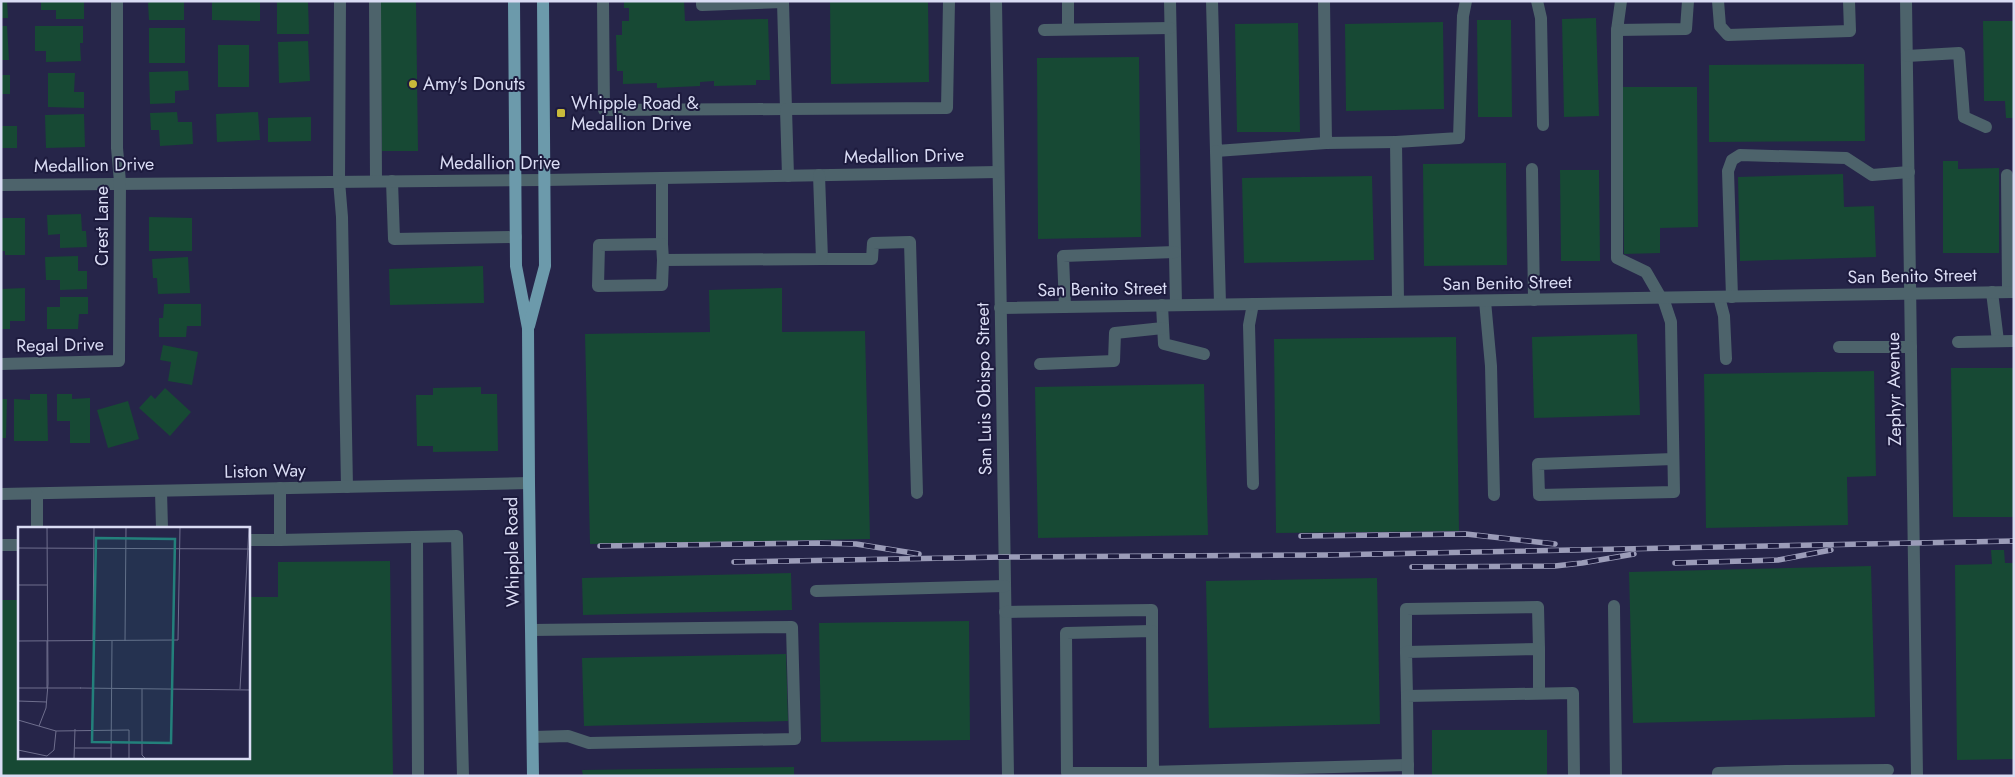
<svg xmlns="http://www.w3.org/2000/svg" width="2015" height="777" viewBox="0 0 2015 777" font-family="Jost,sans-serif">
	<style>
		.building { fill: #174934 }
		.lines { fill: none; stroke-linecap: round; stroke-linejoin: round }
		.minor { stroke: #4d636b; stroke-width: 12 }
		.major { stroke: #6c9aab; stroke-width: 12 }
		.rail-casing { stroke: #9b9cb8; stroke-width: 5.5 }
		.rail { stroke: #1d1b3e; stroke-width: 4; stroke-dasharray: 11; stroke-linecap: butt }
		.poi-dot { fill: #c9ba3a; stroke: #1d1b3e; stroke-width: 2 }
		.labels { text-anchor: middle; dominant-baseline: central; stroke-width: 4; stroke-linejoin: round; paint-order: stroke }
		.poi-label { font-size: 18px; fill: #dadcf4; stroke: #1d1b3e; text-anchor: start }
		.street-label { font-size: 18px; fill: #dadcf4; stroke: #1d1b3e }
		.inset-road { fill: none; stroke: #6e6e8d; stroke-width: 1 }
		.view { fill: #23807b; fill-opacity: 0.15; stroke: #23807b; stroke-width: 2.5 }
		.inset-edge { fill: none; stroke: #dadcf4; stroke-width: 2.5 }
	</style>
	<rect width="100%" height="100%" fill="#262549"/>
	<g class="building">
		<path d="M1 1H7L8 18H1Z"/>
		<path d="M41 1 84 2V19H56V10H41Z"/>
		<path d="M151 1H184V20H149L148 3Z"/>
		<path d="M212 1H260V21L212 20Z"/>
		<path d="M277 1H308L309 34H277Z"/>
		<path d="M416 1 418 151H382L380 2Z"/>
		<path d="M624 1H684L685 21 768 19 770 80H756V85L714 86V81L700 82V86L657 88V83L623 84V71H617L616 35H622V21H629V8H624Z"/>
		<path d="M830 1H928L929 82 831 84Z"/>
		<path d="M1596 18 1599 116 1564 117 1562 19Z"/>
		<path d="M1477 20H1511L1512 117H1478Z"/>
		<path d="M1983 21H2014V118H2006L2005 101H1984Z"/>
		<path d="M1443 22 1444 109 1346 111 1345 24Z"/>
		<path d="M1298 23 1300 132H1237L1235 24Z"/>
		<path d="M1 26H7L9 60H1Z"/>
		<path d="M35 26H83V43H80L81 61 46 62V51H35Z"/>
		<rect x="149" y="28" width="36" height="35"/>
		<path d="M308 41 310 81 279 83 278 42Z"/>
		<rect x="218" y="45" width="31" height="42"/>
		<path d="M1139 57 1141 237 1038 239 1037 58Z"/>
		<path d="M1864 64 1865 141 1709 142V65Z"/>
		<path d="M188 71 189 90 175 91V103L150 104 149 72Z"/>
		<path d="M48 73H75L74 92H84V108L48 107Z"/>
		<rect x="1" y="75" width="9" height="19"/>
		<path d="M1622 87H1697L1698 227 1660 228V253L1624 254Z"/>
		<path d="M177 112 178 122H192L193 144 160 146 159 130H151L150 113Z"/>
		<path d="M258 112 260 140 217 142 216 114Z"/>
		<path d="M84 114 85 147 46 148 45 115Z"/>
		<path d="M311 117V141L268 142V118Z"/>
		<rect x="1" y="126" width="16" height="22"/>
		<path d="M1943 161H1958V169L1999 168V253H1943Z"/>
		<path d="M1506 163 1507 265 1424 266 1423 164Z"/>
		<path d="M1560 170H1599L1600 261H1561Z"/>
		<path d="M1843 174 1844 207 1874 206 1876 257 1740 261 1738 177Z"/>
		<path d="M1372 176 1374 260 1244 263 1242 178Z"/>
		<path d="M81 214 82 231H86L87 247 60 248V234L48 235 47 215Z"/>
		<path d="M149 217 192 218V251H149Z"/>
		<path d="M1 218H25V255H5V251H1Z"/>
		<path d="M78 256V271H87V289L60 290V280H46L45 257Z"/>
		<path d="M188 257 190 293 158 294 157 278H153L152 259Z"/>
		<path d="M483 266 484 303 390 305 389 269Z"/>
		<path d="M25 288V321H10V329H1V289Z"/>
		<path d="M782 288V332L865 331 870 539 590 544 585 334 710 332 709 290Z"/>
		<path d="M60 297H88V314H79L78 329H47V307H60Z"/>
		<path d="M164 304H201V326H187L186 337H159V318H163Z"/>
		<path d="M1637 334 1640 415 1534 418 1532 337Z"/>
		<path d="M1456 337 1459 531 1276 533 1274 339Z"/>
		<path d="M163 345 198 352 192 385 168 381 171 362 160 360Z"/>
		<path d="M1951 368H2014V517H1953Z"/>
		<path d="M1874 371 1876 476 1847 477 1848 525 1706 528 1704 374Z"/>
		<path d="M1204 384 1208 535 1038 538 1035 387Z"/>
		<path d="M481 387V394H497L498 451 433 452V446H417L416 395H433V388Z"/>
		<path d="M165 388 191 412 170 436 139 408 151 395 155 399Z"/>
		<path d="M30 394H47L48 441H14V399L30 400Z"/>
		<path d="M57 394H72V399L90 398V443H70V421H57Z"/>
		<path d="M1 399H7L6 438H1Z"/>
		<path d="M128 401 139 439 108 448 97 410Z"/>
		<path d="M1991 550H2004L2005 563H2014V759L1957 760 1955 565 1992 564Z"/>
		<path d="M390 561 393 776H1V600H19V758H249V597H278V562Z"/>
		<path d="M1871 566 1875 717 1633 723 1629 572Z"/>
		<path d="M791 573 792 610 583 615 582 578Z"/>
		<path d="M1377 578 1380 724 1209 728 1206 581Z"/>
		<path d="M969 621 970 740 821 742 819 623Z"/>
		<path d="M786 654 788 721 584 726 582 658Z"/>
		<rect x="1432" y="730" width="115" height="46"/>
		<path d="M794 767V776H583L582 770Z"/>
	</g>
	<g class="lines">
		<g class="minor">
			<path d="M340 1 339 181 342 217 347 487"/>
			<path d="M375 1 376 181"/>
			<path d="M603 1 604 110 786 109 783 2 702 5V1"/>
			<path d="M996 1 1008 776"/>
			<path d="M1068 1V29"/>
			<path d="M1170 1 1176 305"/>
			<path d="M1212 1 1216 151 1326 143"/>
			<path d="M1324 1 1326 143 1396 142"/>
			<path d="M1537 1 1541 18 1543 125"/>
			<path d="M1621 1 1617 30 1686 29 1688 1"/>
			<path d="M1718 1 1720 26 1728 35 1850 31 1849 1"/>
			<path d="M1906 1 1917 776"/>
			<path d="M1044 30 1170 28"/>
			<path d="M1617 30V258L1646 272 1661 298"/>
			<path d="M1907 56 1959 53 1964 117 1986 127"/>
			<path d="M1216 151 1220 304"/>
			<path d="M1532 169 1534 300"/>
			<path d="M2007 175 2008 292"/>
			<path d="M788 176 786 109 947 108 949 1"/>
			<path d="M662 178V244"/>
			<path d="M392 181 394 239 516 237"/>
			<path d="M1 185 545 180 998 172"/>
			<path d="M822 259H872L873 243 910 242 917 493"/>
			<path d="M663 260 662 244 599 245 598 286 662 285 663 260 822 259 819 175"/>
			<path d="M1992 292 1998 341"/>
			<path d="M1719 297 1724 316 1726 359"/>
			<path d="M1732 297 1728 171 1732 160 1740 155 1846 158 1872 175 1909 172"/>
			<path d="M1663 298 1671 322 1674 492 1539 495 1538 464 1673 459"/>
			<path d="M1398 301 1396 142 1459 138 1463 16 1466 1"/>
			<path d="M1485 301 1491 366 1494 495"/>
			<path d="M1253 304 1249 325 1253 484"/>
			<path d="M1162 305 1164 344 1204 354"/>
			<path d="M1065 307 1063 256 1175 252"/>
			<path d="M1000 308 2014 292"/>
			<path d="M1958 342 2014 341"/>
			<path d="M1839 347H1911"/>
			<path d="M1 364 119 361 120 182 117 148V1"/>
			<path d="M1040 364 1114 361 1115 333 1163 328"/>
			<path d="M161 491 162 528"/>
			<path d="M1 494 529 483"/>
			<path d="M37 494V528"/>
			<path d="M417 537 418 776"/>
			<path d="M249 540H280V488"/>
			<path d="M280 540 457 536 463 776"/>
			<path d="M1 545H19"/>
			<path d="M816 591 1005 586"/>
			<path d="M1614 606 1616 776"/>
			<path d="M1005 612 1152 610V631"/>
			<path d="M531 630 792 627 795 739 589 743 568 736 533 737"/>
			<path d="M1406 652V609L1538 607 1539 649"/>
			<path d="M1407 696 1406 652 1539 649V693"/>
			<path d="M1153 772 1152 631 1066 633 1067 773H1110L1408 765"/>
			<path d="M1408 776 1407 696 1573 693 1574 776"/>
			<path d="M1718 776V773L1787 771"/>
			<path d="M1788 776 1787 771 1888 770"/>
		</g>
		<g class="major">
			<path d="M514 1 516 266 528 328 529 483 533 776"/>
			<path d="M529 326 545 266 543 1"/>
		</g>
		<g class="rail-casing">
			<g id="rail">
				<path d="M1301 536 1466 534 1555 544"/>
				<path d="M600 546 818 543 856 544 919 554"/>
				<path d="M734 562 1004 557 1328 555 2014 541"/>
				<path d="M1675 563 1778 560 1831 550"/>
				<path d="M1412 567 1555 566 1582 563 1634 554"/>
			</g>
		</g>
		<use href="#rail" class="rail"/>
	</g>
	<g class="poi-dot">
		<circle cx="413" cy="84" r="5"/>
		<rect x="556" y="108" width="10" height="10" rx="2.5"/>
	</g>
	<g class="labels">
		<g class="poi-label">
			<text x="423" y="84">Amy's Donuts</text>
			<text x="571" y="103">Whipple Road &amp;<tspan x="571" dy="21">Medallion Drive</tspan></text>
		</g>
		<g class="street-label">
			<text transform="translate(904 156) rotate(-1)">Medallion Drive</text>
			<text x="500" y="163">Medallion Drive</text>
			<text transform="translate(94 165) rotate(-1)">Medallion Drive</text>
			<text transform="translate(102 226) rotate(-90)">Crest Lane</text>
			<text transform="translate(1912 276) rotate(-1)">San Benito Street</text>
			<text transform="translate(1507 283) rotate(-1)">San Benito Street</text>
			<text transform="translate(1102 289) rotate(-1)">San Benito Street</text>
			<text transform="translate(60 345) rotate(-1)">Regal Drive</text>
			<text transform="translate(984 389) rotate(-91)">San Luis Obispo Street</text>
			<text transform="translate(1894 389) rotate(-91)">Zephyr Avenue</text>
			<text transform="translate(265 471) rotate(-1)">Liston Way</text>
			<text transform="translate(512 552) rotate(-91)">Whipple Road</text>
		</g>
	</g>
	<g transform="translate(18 527)">
		<rect width="232" height="232" fill="#262549"/>
		<path class="inset-road" d="M0 21 231 22M0 58H29M0 114 160 113 162 0M75 114 76 0M107 114 108 0M0 161H63M29 161V114M62 161 233 163M124 162V228L128 232M222 162 231 0M0 174 29 175M0 193 38 204 111 203V232M21 199 28 181 30 157 29 0M57 221H93M0 223 29 229 36 223 38 204M56 232 57 202M93 232 94 114"/>
		<path class="view" d="M78 11 157 12 153 216 74 215Z"/>
		<rect width="232" height="232" class="inset-edge"/>
	</g>
	<rect width="2015" height="777" fill="none" stroke="#dadcf4" stroke-width="5"/>
</svg>
